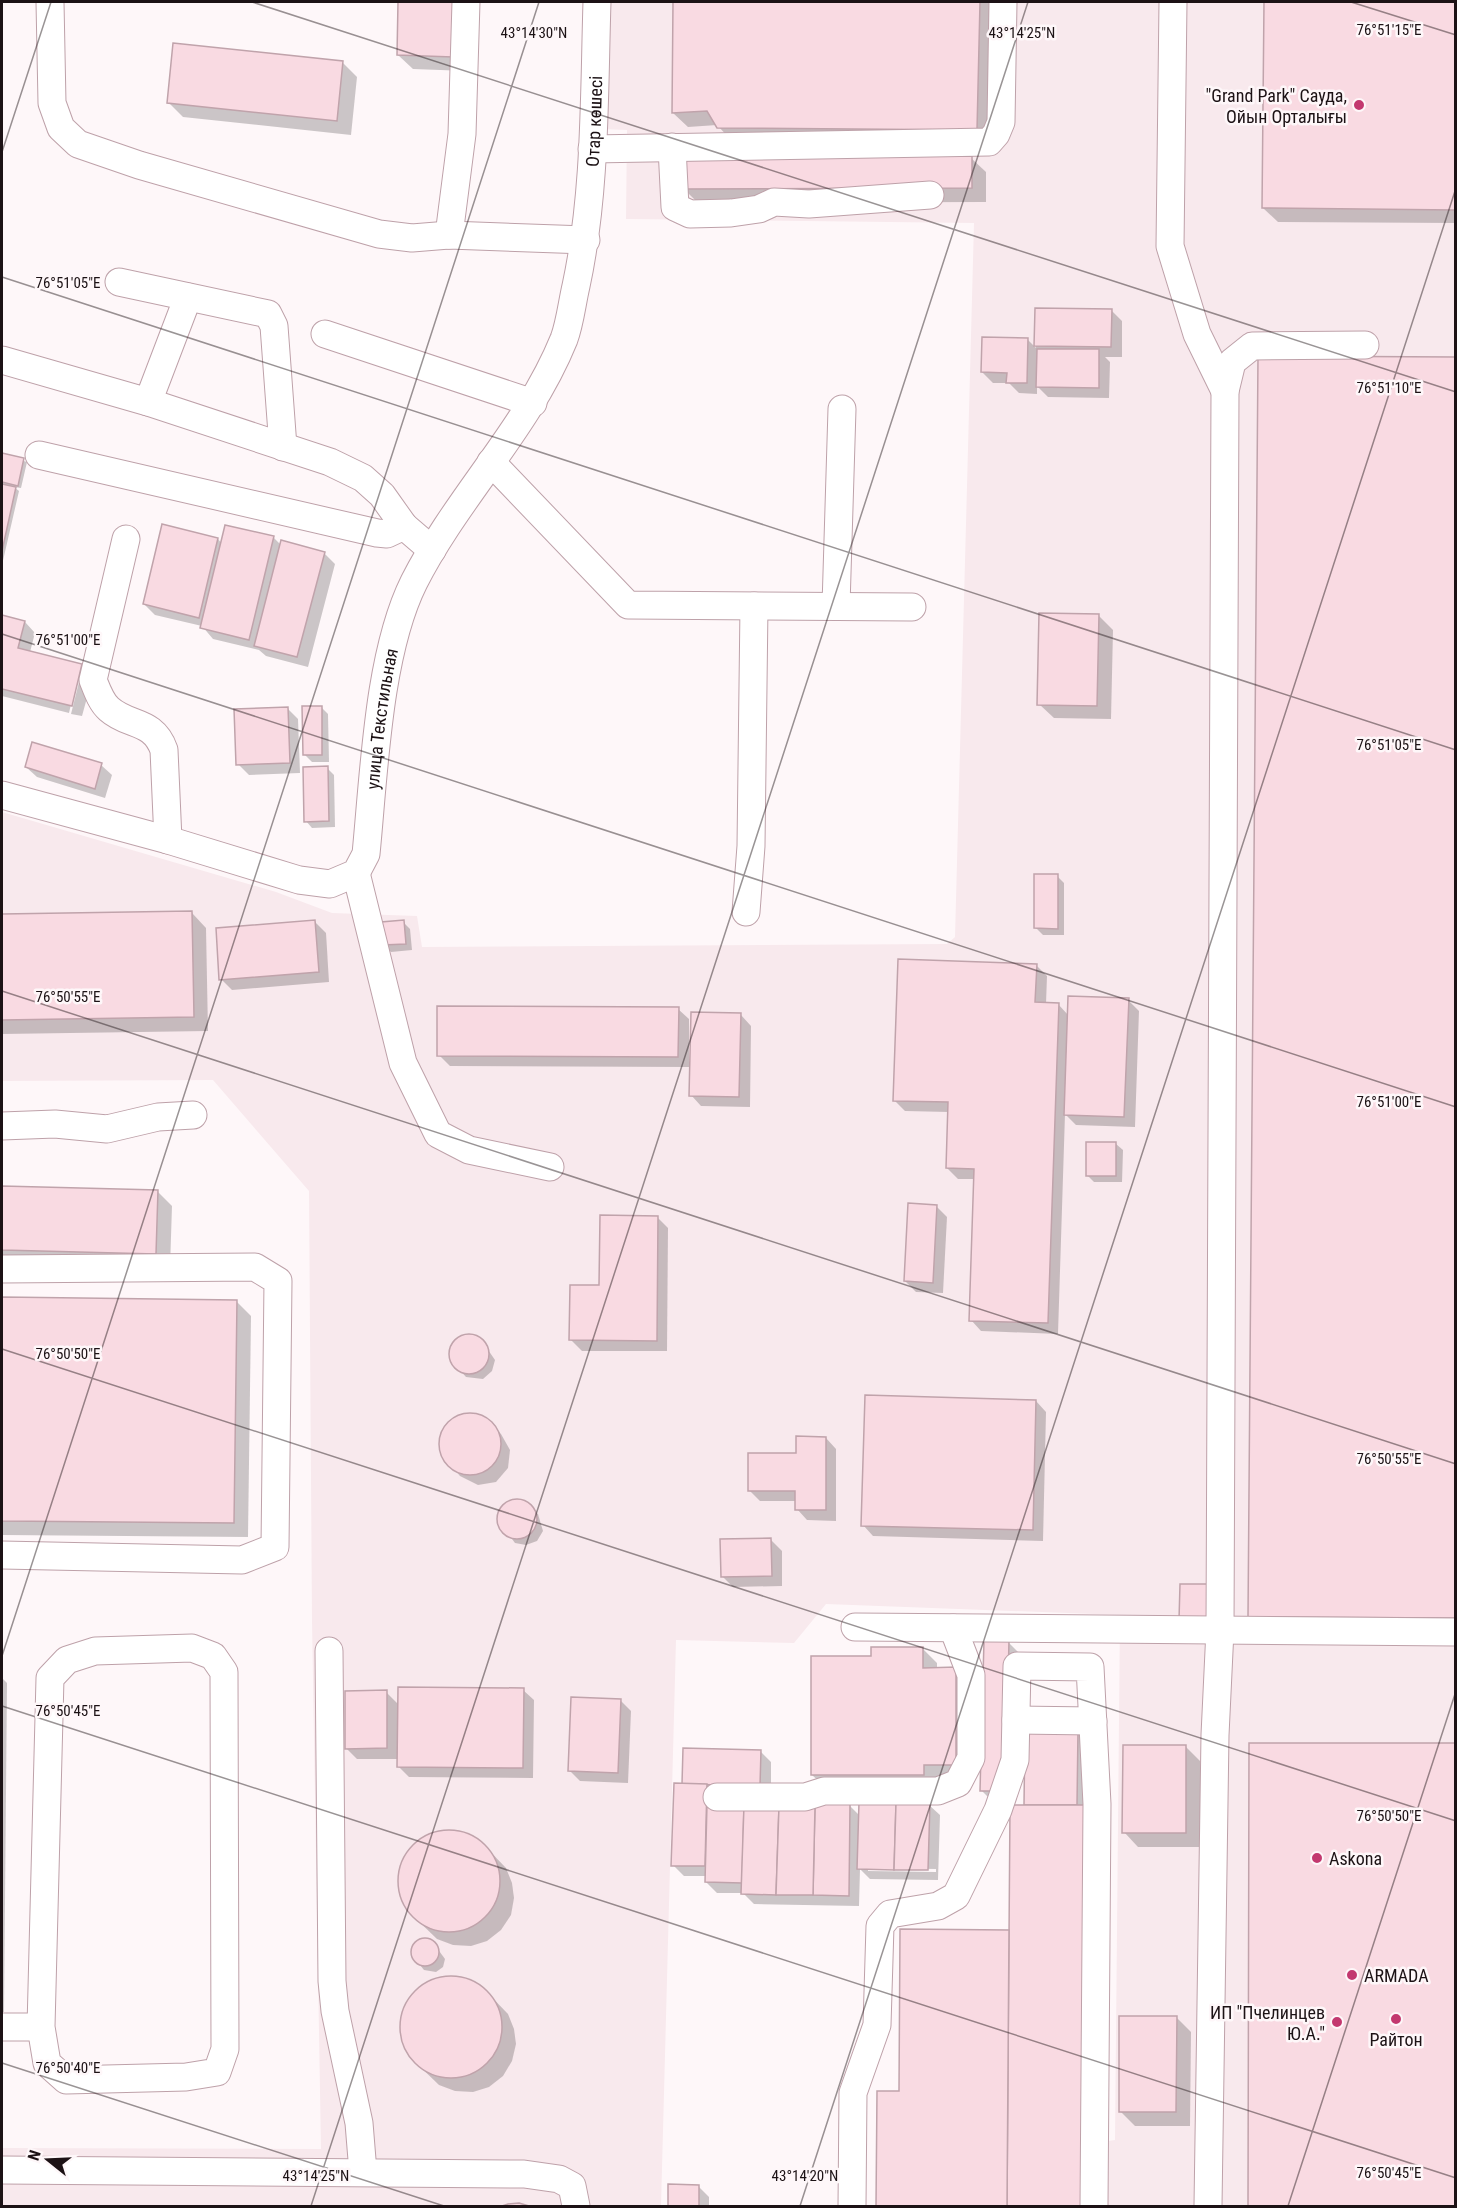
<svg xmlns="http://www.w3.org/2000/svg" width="1457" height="2208" viewBox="0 0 1457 2208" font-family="'Roboto Condensed',sans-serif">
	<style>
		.built { fill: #f8e9ed }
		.shadow { fill: #0003; fill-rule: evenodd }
		.building { fill: #f9dae2; stroke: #c0a3ab; stroke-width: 1.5 }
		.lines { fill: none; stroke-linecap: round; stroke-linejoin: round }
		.minor-casing { stroke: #bea1a9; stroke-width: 29 }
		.minor { stroke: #fff; stroke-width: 27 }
		.ticks { fill: none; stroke: #1c1215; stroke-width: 1.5; stroke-opacity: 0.45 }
		.poi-dot { fill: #c3386f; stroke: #fef7f9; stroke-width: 2 }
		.labels { text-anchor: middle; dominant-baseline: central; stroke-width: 5; stroke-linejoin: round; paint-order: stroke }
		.poi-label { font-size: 18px; fill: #1c1215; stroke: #fef7f9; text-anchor: end }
		.street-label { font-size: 18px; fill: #1c1215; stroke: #fef7f9 }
		.ticks-label { font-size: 15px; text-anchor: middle; fill: #1c1215; stroke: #fef7f9; stroke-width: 5; stroke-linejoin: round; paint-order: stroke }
	</style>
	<rect width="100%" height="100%" fill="#fef7f9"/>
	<path class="built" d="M608 2H1455V2206H1107L1108 2141 1115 2140 1120 1615 826 1604 794 1643 676 1640 661 2206H2V2148L321 2149 312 1621 309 1191 213 1080 2 1081V812L276 892 332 913 417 916 422 947 947 944 955 937 974 223 626 219 627 130 602 129Z"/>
	<g class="shadow">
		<path d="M400 2H469L467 71 413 69 398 55Z"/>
		<path d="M674 2H995L991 144 733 142 717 125 688 127 673 113Z"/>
		<path d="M1265 2H1456V223L1278 222 1263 208Z"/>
		<path d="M343 63 357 77 351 135 183 117 168 102Z"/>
		<path d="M971 158 986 172V202L698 203 684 189Z"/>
		<path d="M1036 310H1111L1122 321V357H1105L1110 362 1109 398 1048 397 1037 386V394L1019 393 1009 383H993L982 372 1028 340 1036 348Z"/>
		<path d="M1456 359V1621L1252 1619Z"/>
		<path d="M2 454 27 462 21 488 14 487 19 491 2 565Z"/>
		<path d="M227 526 274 538 281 545 324 553 335 564 308 667 266 656 259 650 213 639 202 626 155 615 144 604 218 539 222 544Z"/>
		<path d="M1098 615 1113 630 1111 719 1054 718 1039 704Z"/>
		<path d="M2 617 25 622 35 633 30 652 82 665 93 676 82 716 71 714 82 670H79L69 713 2 696Z"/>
		<path d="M321 707 328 714 329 762H312L305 755Z"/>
		<path d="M287 708 298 719 300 773 249 775 238 764Z"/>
		<path d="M101 765 112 775 105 798 37 777 26 767Z"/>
		<path d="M327 768 334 775 335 827 312 828 306 821Z"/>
		<path d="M1057 876 1064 883V935H1043L1036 928Z"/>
		<path d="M192 913 206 928 208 1031 2 1034V916Z"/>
		<path d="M315 922 326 933 329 982 232 990 221 979Z"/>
		<path d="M403 922 410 929 412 950 391 952 384 945Z"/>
		<path d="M1036 965 1047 976 1046 1004H1058L1069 1016 1128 1000 1139 1011 1135 1127 1076 1125 1065 1114 1058 1334 981 1331 971 1320 976 1179H958L947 1168 949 1112 905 1111 894 1100Z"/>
		<path d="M678 1009 689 1019V1062L741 1015 751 1026 750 1107 701 1106 691 1095V1067L450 1066 439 1055Z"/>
		<path d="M1116 1144 1123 1150 1122 1182H1094L1087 1175Z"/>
		<path d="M2 1187 158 1192 172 1206 170 1268 2 1264Z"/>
		<path d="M936 1206 947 1217 943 1293 916 1292 905 1281Z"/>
		<path d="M657 1217 668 1228 667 1351H582L571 1340Z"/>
		<path d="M2 1299 236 1301 251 1316 248 1537 2 1535Z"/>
		<path d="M464 1335 477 1337 482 1341 495 1360 492 1371 483 1379 466 1377 451 1360 454 1343Z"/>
		<path d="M1036 1401 1046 1412 1043 1541 873 1536 863 1525Z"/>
		<path d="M473 1415 490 1423 501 1434 510 1450 508 1468 496 1482 478 1485 460 1476 443 1456 442 1436 454 1420Z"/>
		<path d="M826 1438 836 1449V1521L807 1520 797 1509V1501H760L749 1490 797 1455Z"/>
		<path d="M519 1500 538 1514 543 1531 537 1541 526 1545 515 1543 498 1520 502 1508Z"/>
		<path d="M771 1540 782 1551V1586L733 1587 722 1576Z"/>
		<path d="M1008 1642 1019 1653 992 1801 981 1790Z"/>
		<path d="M922 1648 937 1663V1669H955L970 1683V1779L827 1789 812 1775 872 1657Z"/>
		<path d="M2 1678 7 1683 4 2012H2Z"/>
		<path d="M523 1690 534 1700 533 1778 409 1777 398 1766V1759H357L346 1748 386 1692 399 1705Z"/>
		<path d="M620 1700 631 1711 628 1783 580 1781 569 1770Z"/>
		<path d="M1078 1732 1089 1743 1098 2206H878V2092H901L902 1931H1011L1027 1806Z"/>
		<path d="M1251 1744H1456V2206H1250Z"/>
		<path d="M1186 1747 1200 1761V1847H1138L1124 1832Z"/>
		<path d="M760 1751 771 1762V1796L850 1806 860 1816 929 1805 940 1815 938 1880 870 1879 860 1869 859 1906 754 1904 743 1893H717L706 1882V1876H684L673 1865 683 1785ZM868 1868 936 1869V1872L868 1871Z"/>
		<path d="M451 1830 466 1834 480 1841 506 1868 512 1883 514 1898 511 1915 501 1930 487 1941 471 1946 453 1945 437 1939 409 1912 401 1896 399 1879 402 1863 409 1850 421 1839 435 1832Z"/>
		<path d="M422 1940 434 1944 445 1959 443 1967 436 1972 424 1970 412 1955 415 1944Z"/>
		<path d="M453 1977 468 1980 482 1987 508 2014 514 2029 516 2044 512 2061 503 2076 489 2087 473 2092 455 2091 439 2085 411 2058 403 2042 400 2025 404 2010 411 1996 423 1985 437 1978Z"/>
		<path d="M1176 2017 1191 2032 1190 2126H1135L1120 2111Z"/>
		<path d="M669 2185 698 2186 709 2197V2206H669Z"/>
	</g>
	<g class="building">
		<path d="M398 2H455L453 57 397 55Z"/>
		<path d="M673 2H980L977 130 717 128 707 111 672 113Z"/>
		<path d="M1264 2H1456V210L1262 208Z"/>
		<path d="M173 43 343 61 337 121 167 103Z"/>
		<path d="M972 156V188L682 189V157Z"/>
		<path d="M1035 308 1112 309 1111 347 1034 346Z"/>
		<path d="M982 337 1028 338 1027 383H1006L1007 373 981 372Z"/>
		<path d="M1037 349H1099V388L1036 387Z"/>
		<path d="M1258 356 1456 357V1618L1248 1617Z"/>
		<path d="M2 453 24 458 18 486 2 482Z"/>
		<path d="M2 484 16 487 2 551Z"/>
		<path d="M162 524 218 538 199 618 143 604Z"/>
		<path d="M225 525 274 536 249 640 200 628Z"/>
		<path d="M281 540 325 552 297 657 254 646Z"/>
		<path d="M1039 613 1099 614 1097 706 1037 705Z"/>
		<path d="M2 615 25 621 18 648 82 664 72 706 2 689Z"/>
		<path d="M302 706H322V755H303Z"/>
		<path d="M288 707 290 763 236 765 234 709Z"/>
		<path d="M32 742 102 763 95 789 25 767Z"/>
		<path d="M328 766 329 821 304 822 303 767Z"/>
		<path d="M1034 874H1058V929L1034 928Z"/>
		<path d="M192 911 194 1017 2 1020V914Z"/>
		<path d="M315 920 319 972 219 980 216 928Z"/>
		<path d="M404 920 406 944 382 945 381 922Z"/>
		<path d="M898 959 1037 964 1035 1002 1059 1003 1048 1323 969 1321 974 1169 946 1168 948 1102 893 1101Z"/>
		<path d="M1068 996 1129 998 1124 1117 1064 1115Z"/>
		<path d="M437 1006 679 1007 678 1057 437 1056Z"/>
		<path d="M691 1012 741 1013 739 1097 689 1096Z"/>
		<rect x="1086" y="1142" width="30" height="34"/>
		<path d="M2 1186 158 1190 156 1254 2 1250Z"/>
		<path d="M908 1203 937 1205 933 1283 904 1281Z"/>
		<path d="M600 1215 658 1216 657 1341 569 1340 570 1285H599Z"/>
		<path d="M2 1297 237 1300 234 1523 2 1521Z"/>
		<circle cx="469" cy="1354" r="20"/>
		<path d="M865 1395 1036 1400 1033 1530 861 1526Z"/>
		<circle cx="470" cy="1444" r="31"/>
		<path d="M796 1436 826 1437V1510H795V1491H748V1453H796Z"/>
		<circle cx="517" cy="1519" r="20"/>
		<path d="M771 1538 772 1576 721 1577 720 1539Z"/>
		<path d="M1180 1584H1213L1212 1620H1179Z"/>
		<path d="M984 1640H1009L1006 1768 997 1791H980Z"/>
		<path d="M871 1647H923V1668L956 1667V1765H924V1775H811V1656H871Z"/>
		<path d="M398 1687 524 1688 523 1768 397 1767Z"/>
		<path d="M387 1690V1748L345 1749V1691Z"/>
		<path d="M571 1697 621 1699 618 1773 568 1771Z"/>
		<path d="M1025 1729 1078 1730 1077 1805H1024Z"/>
		<path d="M1249 1743H1456V2206H1248Z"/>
		<path d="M1123 1745H1186V1833H1122Z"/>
		<path d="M683 1748 761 1750 760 1786 682 1784Z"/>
		<path d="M674 1783 707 1784 705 1866H671Z"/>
		<path d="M859 1802 896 1803 894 1870 857 1869Z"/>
		<path d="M896 1803H930L928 1870H894Z"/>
		<path d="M707 1804 744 1805 742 1883 705 1882Z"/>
		<path d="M815 1804H850L849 1896 813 1895Z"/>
		<path d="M744 1805 779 1806 776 1895 741 1894Z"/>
		<path d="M1010 1805H1087L1084 2206H1007Z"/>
		<path d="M779 1806 815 1807 813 1895H776Z"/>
		<circle cx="449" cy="1881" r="51"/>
		<path d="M900 1929 1009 1930 1007 2206H876L877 2091H899Z"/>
		<circle cx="425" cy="1952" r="14"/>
		<circle cx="451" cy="2027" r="51"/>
		<path d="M1119 2016H1177L1176 2112H1119Z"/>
		<path d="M668 2184 699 2185V2206H668Z"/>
		<path d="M519 2203 529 2206H502L508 2204Z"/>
	</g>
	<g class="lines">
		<g class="minor-casing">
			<g id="minor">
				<path d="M50 2 52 103 61 128 78 144 139 165 379 234 412 238 449 235 586 240"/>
				<path d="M1173 2 1170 246 1197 334 1225 391"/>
				<path d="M672 147 675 207 690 214 731 213 759 209 774 202 809 204 930 195"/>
				<path d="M592 149 989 142 996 134 1001 122 1003 2"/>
				<path d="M449 235 462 134 466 2"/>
				<path d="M119 282 268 314 274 326 283 447"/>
				<path d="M325 334 533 403"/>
				<path d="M2 360 148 402 330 462 363 478 382 495 404 526 432 550"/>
				<path d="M148 402 188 297"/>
				<path d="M39 455 377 533 387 534 404 526"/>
				<path d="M491 462 628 605 912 607"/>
				<path d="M126 539 93 680C97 690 101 702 109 709 129 727 153 719 164 750L168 840"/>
				<path d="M836 606 842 409"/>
				<path id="s1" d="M2 795 168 840 299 880 330 884 356 873 366 854C374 774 378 654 414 582 457 497 528 428 564 339 570 323 572 303 576 286 596 193 594 96 597 2"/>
				<path d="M356 873 403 1063 438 1134 469 1150 550 1167"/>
				<path d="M746 912 751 846 754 606"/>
				<path d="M2 1126 55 1124 107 1129 158 1117 193 1115"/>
				<path d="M2 1269 255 1267 278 1281 275 1547 242 1560 2 1555"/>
				<path d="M855 1627 1456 1632"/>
				<path d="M329 1651 332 1981 335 2011 359 2123 363 2172"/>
				<path d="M1016 1720 1093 1721"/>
				<path d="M717 1797H805L824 1791H938L958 1783 971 1758V1675L953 1628"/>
				<path d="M2 2027H41L50 1678 67 1660 95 1651 192 1648 213 1656 224 1672 225 2049 217 2072 186 2077 66 2080 47 2063 41 2027"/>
				<path d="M2 2170 524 2174 559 2179 572 2186 576 2206"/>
				<path d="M852 2206 853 2093 877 2025 880 1926 890 1914 938 1906 956 1896 998 1810 1015 1760 1017 1666 1090 1667 1097 1804 1094 2206"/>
				<path d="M1208 2206 1215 1735 1220 1630 1225 391 1232 362 1252 346 1365 345"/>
			</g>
		</g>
		<use href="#minor" class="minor"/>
	</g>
	<path class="ticks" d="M252 2 1456 392M1351 2 1456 35M2 152 51 2M2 277 1456 750M2 634 1456 1107M2 991 1456 1464M2 1349 1456 1821M2 1656 539 2M2 1706 1456 2178M2 2063 444 2206M311 2206 1028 2M800 2206 1456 188M1288 2206 1456 1691"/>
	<g class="poi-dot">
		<circle cx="1359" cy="105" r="6"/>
		<circle cx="1317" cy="1858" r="6"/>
		<circle cx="1352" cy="1975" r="6"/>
		<circle cx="1396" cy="2019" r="6"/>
		<circle cx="1337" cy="2022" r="6"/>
	</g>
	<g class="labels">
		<g class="poi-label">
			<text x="1347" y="95">"Grand Park" Сауда,<tspan x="1347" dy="21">Ойын Орталығы</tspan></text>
			<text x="1329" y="1858" text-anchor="start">Askona</text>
			<text x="1364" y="1975" text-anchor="start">ARMADA</text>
			<text x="1325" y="2012">ИП "Пчелинцев<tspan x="1325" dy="21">Ю.А."</tspan></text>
			<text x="1396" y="2039" text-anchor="middle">Райтон</text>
		</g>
		<g class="street-label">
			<text stroke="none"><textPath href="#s1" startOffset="1174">Отар көшесі</textPath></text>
			<text stroke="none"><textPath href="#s1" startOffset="526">улица Текстильная</textPath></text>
		</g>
	</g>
	<g class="ticks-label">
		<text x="1389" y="35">76°51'15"E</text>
		<text x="534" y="38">43°14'30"N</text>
		<text x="1022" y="38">43°14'25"N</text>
		<text x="68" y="288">76°51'05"E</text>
		<text x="1389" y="393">76°51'10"E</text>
		<text x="68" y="645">76°51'00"E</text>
		<text x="1389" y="750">76°51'05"E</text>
		<text x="68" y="1002">76°50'55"E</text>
		<text x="1389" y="1107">76°51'00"E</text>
		<text x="68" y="1359">76°50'50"E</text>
		<text x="1389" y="1464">76°50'55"E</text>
		<text x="68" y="1716">76°50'45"E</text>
		<text x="1389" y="1821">76°50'50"E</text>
		<text x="68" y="2073">76°50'40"E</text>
		<text x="1389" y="2178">76°50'45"E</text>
		<text x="316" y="2181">43°14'25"N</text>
		<text x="805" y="2181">43°14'20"N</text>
	</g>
	<rect width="1457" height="2208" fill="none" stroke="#1c1215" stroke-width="6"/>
	<g transform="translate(48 2160) rotate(288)" stroke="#fef7f9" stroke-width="4.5" paint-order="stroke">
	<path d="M0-4.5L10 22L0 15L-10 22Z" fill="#1c1215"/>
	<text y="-9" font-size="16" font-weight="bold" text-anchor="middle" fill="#1c1215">N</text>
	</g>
</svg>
